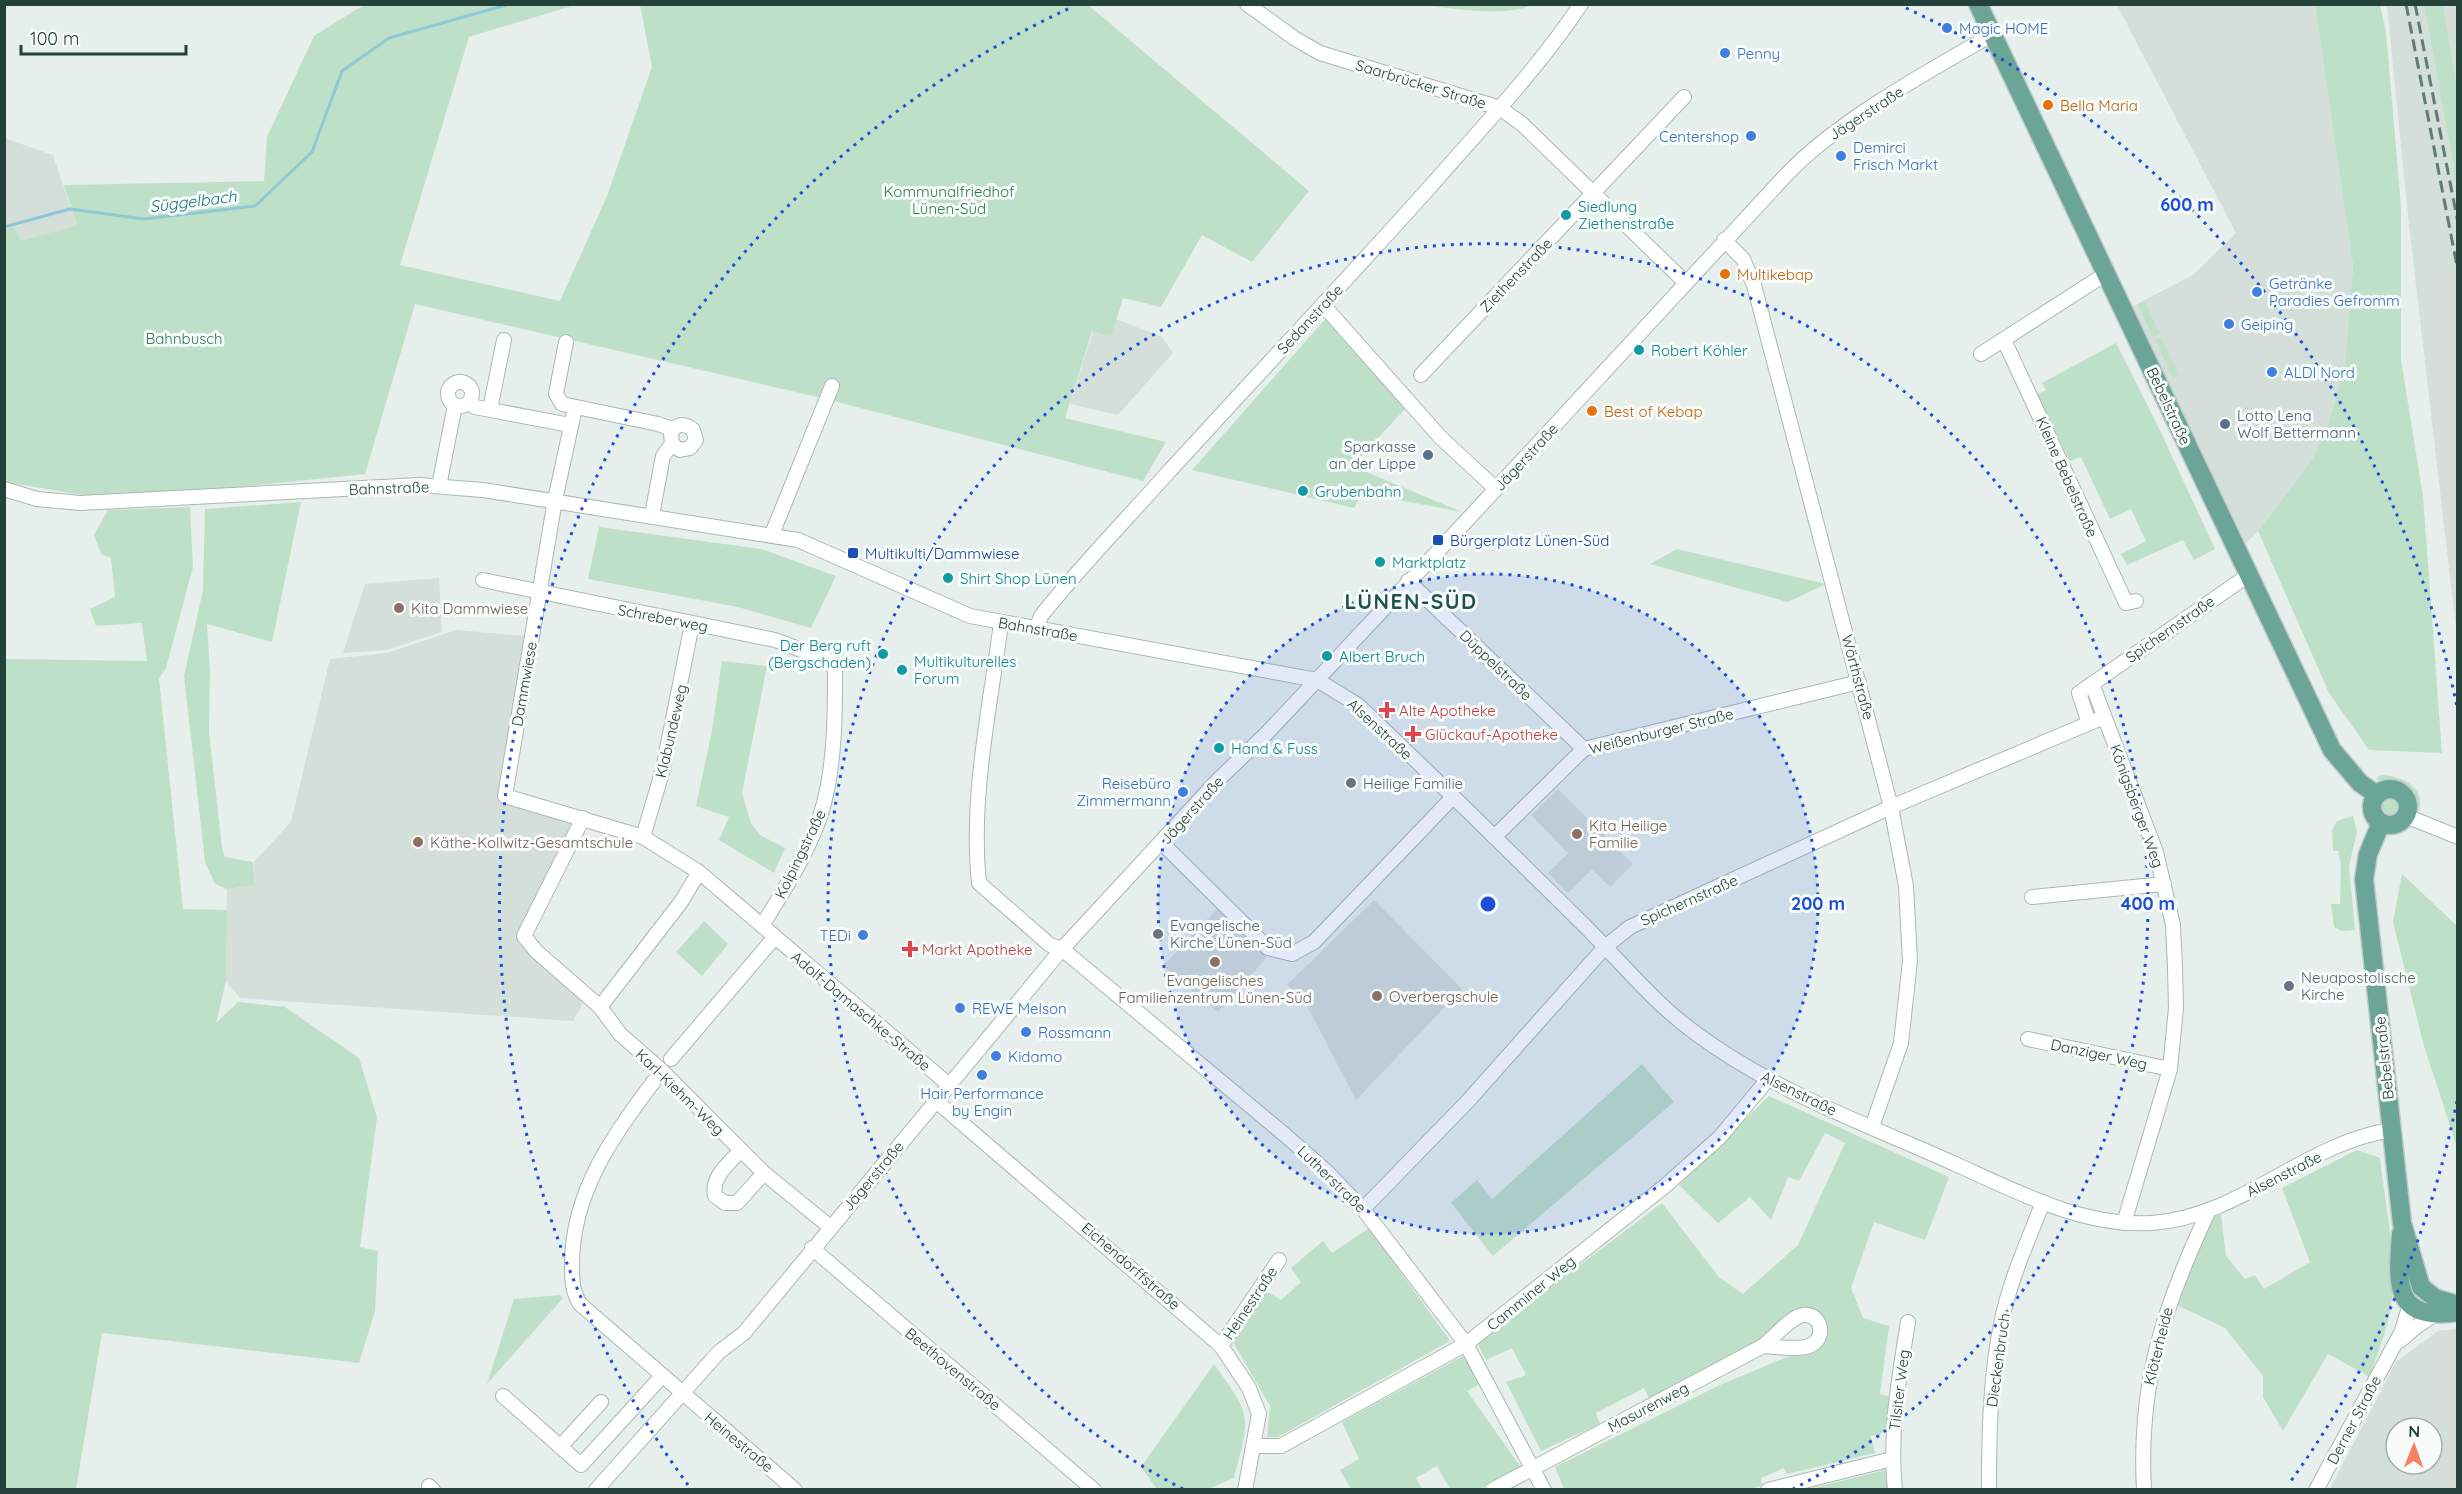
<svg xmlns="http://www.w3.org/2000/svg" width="2462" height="1494" viewBox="0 0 2462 1494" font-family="Quicksand,sans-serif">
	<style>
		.built { fill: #d4dfda; fill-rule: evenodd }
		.green { fill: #bfe0c8 }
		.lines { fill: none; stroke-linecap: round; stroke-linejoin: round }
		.stream { stroke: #8ec9d4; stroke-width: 3 }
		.minor-casing { stroke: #a8b8b2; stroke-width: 16 }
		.major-casing { stroke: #c2cac8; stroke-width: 21 }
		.minor { stroke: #fff; stroke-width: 14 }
		.major { stroke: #6aa596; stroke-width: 18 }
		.rail { stroke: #5f7d75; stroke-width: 3; stroke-dasharray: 12 6; stroke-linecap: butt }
		.ring { fill: none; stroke: #1d4ed8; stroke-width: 3; stroke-dasharray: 3 6 }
		.shop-dot { fill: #3f7fe0; stroke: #f7fbf9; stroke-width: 2 }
		.food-dot { fill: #e8710a; stroke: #f7fbf9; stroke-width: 2 }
		.culture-dot { fill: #0f9aa8; stroke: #f7fbf9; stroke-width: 2 }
		.service-dot { fill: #5c6f8a; stroke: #f7fbf9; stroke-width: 2 }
		.transit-dot { fill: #1a4fb4; stroke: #f7fbf9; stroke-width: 2 }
		.education-dot { fill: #8d6e63; stroke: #f7fbf9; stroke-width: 2 }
		.health-dot { fill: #e0444e; stroke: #f7fbf9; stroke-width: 2 }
		.worship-dot { fill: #6b7280; stroke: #f7fbf9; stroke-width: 2 }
		.labels { text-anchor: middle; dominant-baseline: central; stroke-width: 6; stroke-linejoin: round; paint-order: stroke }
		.shop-label { font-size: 15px; fill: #366cbe; stroke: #f7fbf9; text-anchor: start }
		.street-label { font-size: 15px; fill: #24423a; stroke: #f7fbf9 }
		.food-label { font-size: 15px; fill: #c56008; stroke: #f7fbf9; text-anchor: start }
		.park-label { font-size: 15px; fill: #2d7a4b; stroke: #f7fbf9 }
		.culture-label { font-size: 15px; fill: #0d838f; stroke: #f7fbf9; text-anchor: start }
		.service-label { font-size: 15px; fill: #4e5e75; stroke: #f7fbf9; text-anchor: start }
		.transit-label { font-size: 15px; fill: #164399; stroke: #f7fbf9; text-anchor: start }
		.education-label { font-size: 15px; fill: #785e54; stroke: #f7fbf9; text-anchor: start }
		.health-label { font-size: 15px; fill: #be3a42; stroke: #f7fbf9; text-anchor: start }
		.worship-label { font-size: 15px; fill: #5b616d; stroke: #f7fbf9; text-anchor: start }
		.water-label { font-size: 16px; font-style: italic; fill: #1c6f80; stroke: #f7fbf9 }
		.district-label { font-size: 21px; font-weight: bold; letter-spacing: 1.5px; fill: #1f5548; stroke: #f7fbf9 }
		.centre { fill: #1d4ed8; stroke: #f7fbf9; stroke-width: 3 }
		.ring-label { font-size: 18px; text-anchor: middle; font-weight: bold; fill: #1d4ed8; stroke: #f7fbf9; stroke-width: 6; stroke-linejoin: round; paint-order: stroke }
	</style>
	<rect width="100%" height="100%" fill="#e6efeb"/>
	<g class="built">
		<path d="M2117 5H2315L2353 266 2345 364 2328 425 2312 460 2258 531 2244 545 2131 307 2193 275 2236 233Z"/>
		<path d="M2387 5H2424L2457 185V637L2408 216Z"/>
		<path d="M2443 5H2457V88Z"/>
		<path d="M4 138 53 155 77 225 21 242 14 227 5 230Z"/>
		<path d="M1116 319 1162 337 1173 353 1118 415 1070 404 1093 331 1111 337Z"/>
		<path d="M439 578 442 632 386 650 343 653 365 584Z"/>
		<path d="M456 630 526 636 498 797 572 822 521 934 579 987 582 1005 573 1021 240 998 226 981 227 889 255 885 254 862 291 822 330 659 387 653Z"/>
		<path d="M1558 789 1633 864 1610 887 1592 869 1568 893 1548 873 1568 853 1531 815Z"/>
		<path d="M1374 900 1462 989 1356 1100 1305 1002 1287 985Z"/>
		<path d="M1217 909 1267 957 1218 1012 1163 966Z"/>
		<path d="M2457 1329V1489H2330L2396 1362 2438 1331ZM2396 1428H2432V1464H2396Z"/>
	</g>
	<g class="green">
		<path d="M369 4 575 5 469 37 400 265 560 301 607 196 652 67 640 5H1088L1309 191 1252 262 1202 235 1161 307 1123 298 1111 337 1092 331 1065 418 1166 442 1143 481 822 398 415 304 365 474 112 500 5 482 4 230 14 227 21 241 77 225 64 185 264 181 267 137 314 36 357 9Z"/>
		<path d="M1426 5 1531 4V5C1511 17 1450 9 1426 5Z"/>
		<path d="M2315 5H2380L2386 32 2401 206V360L2423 496 2442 753 2369 750 2329 693 2258 531 2312 460 2328 425 2345 364 2353 266Z"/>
		<path d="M2424 5H2443L2457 88V186Z"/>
		<path d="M2145 302 2160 334 2153 337 2138 305Z"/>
		<path d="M1328 316 1408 406 1352 466 1462 512 1362 493 1354 508 1192 470Z"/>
		<path d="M2161 337 2179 375 2173 378 2155 340Z"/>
		<path d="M2116 343 2158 426 2215 549 2194 560 2183 540 2127 565 2121 554 2146 541 2131 509 2110 519 2081 457 2070 461 2036 395 2046 390 2042 383Z"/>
		<path d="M301 502 272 642 207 624 210 672 209 732 222 848 225 857 253 862 255 885 227 889 215 884 205 862 184 676 203 590 205 509Z"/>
		<path d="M190 507 193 567 166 668 159 679 183 909 227 910 226 981 216 1023 238 1002 285 1007 359 1058 377 1117 360 1247 378 1251 375 1311 359 1363 102 1333 76 1489H5V659L147 661 142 623 96 626 90 609 115 597 111 558 101 554 94 535 108 510Z"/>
		<path d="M599 527 761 549 836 576 811 628 738 607 588 579Z"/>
		<path d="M1677 549 1826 584 1788 602 1650 564Z"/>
		<path d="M722 661 767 666 742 793 751 823 760 835 785 848 774 873 719 840 729 817 696 806 712 731Z"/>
		<path d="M2381 775C2401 776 2426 786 2419 811L2412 796 2403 786 2375 779Z"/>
		<circle cx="2389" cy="807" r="11"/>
		<path d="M2353 816 2357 832 2349 866 2355 930 2342 931 2334 927 2331 904H2340L2341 865 2338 851H2333L2332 830 2337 821Z"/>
		<path d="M2402 874 2457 926V1147L2424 1046 2393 922Z"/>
		<path d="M704 921 728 944 702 976 676 952Z"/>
		<path d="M1642 1064 1674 1102 1493 1256 1451 1203 1477 1180 1492 1199Z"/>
		<path d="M1769 1096 1949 1177 1925 1240 1874 1222 1851 1288 1863 1318 1889 1326 1880 1394 1890 1397 1886 1427 1880 1435 1871 1436 1875 1453 1787 1474 1784 1468 1761 1478 1762 1485 1748 1490 1564 1489 1555 1467 1720 1385 1825 1341 1818 1311H1794L1759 1343 1649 1398 1644 1388 1596 1413 1600 1424 1541 1451 1506 1382 1526 1375 1512 1348 1486 1360 1477 1343 1662 1203 1719 1277 1743 1294 1798 1245 1845 1143 1825 1133 1799 1181 1788 1177 1771 1220 1750 1197 1718 1223 1679 1185Z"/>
		<path d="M2357 1150 2380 1158C2385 1206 2398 1258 2391 1306 2387 1330 2377 1354 2370 1377L2328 1354 2283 1431 2263 1397V1376L2225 1328 2175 1304 2210 1217 2221 1214 2226 1256 2245 1279 2255 1275 2264 1289 2310 1262 2282 1188Z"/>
		<path d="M1369 1228 1450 1341 1278 1437H1267L1270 1406 1233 1342 1265 1290 1281 1300 1301 1282 1291 1268 1323 1241 1332 1253Z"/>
		<path d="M560 1295 563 1298 487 1384 514 1299Z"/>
		<path d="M1465 1355 1482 1383 1467 1391 1522 1469 1477 1490 1450 1489 1437 1466 1416 1478 1422 1489H1351L1340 1470 1359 1459 1342 1422Z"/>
		<path d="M1214 1364C1252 1417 1251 1415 1234 1478L1208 1489H1157L1141 1467Z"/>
		<path d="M1889 1469 1891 1489H1809Z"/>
	</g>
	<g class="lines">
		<path class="stream" d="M4 227 70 209 144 219 255 206 312 152 342 71 389 38 510 4"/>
		<g class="minor-casing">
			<g id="minor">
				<path d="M1247 4 1294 38 1320 53 1500 108 1522 124 1686 283"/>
				<path d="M1724 240 1743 259 1754 285 1891 807 1906 886 1910 961 1901 1043 1872 1127"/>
				<path d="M1324 306 1441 438 1496 489"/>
				<path d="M2004 340 2126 603 2136 601"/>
				<path d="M566 342 556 394 562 404 658 424 673 429"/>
				<path d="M1981 354 2107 273"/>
				<path d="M1421 375 1684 97"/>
				<circle cx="460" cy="394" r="12"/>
				<path d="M469 402 475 407 570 425"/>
				<path d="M575 408 555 500 505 796 643 837 699 872 948 1084"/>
				<path d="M490 409 504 340"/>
				<path d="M439 486 455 405"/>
				<path d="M4 489 37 499 80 503 419 485 483 490 798 540 970 616 1317 680 1358 705C1434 777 1509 851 1584 925 1620 961 1653 1002 1694 1032 1771 1090 1866 1124 1953 1163 2016 1191 2081 1227 2152 1223 2241 1217 2306 1142 2392 1130"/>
				<path d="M652 515 663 456 672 444 671 433C676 423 685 423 693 430L696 440 690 448 680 450 672 444"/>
				<path d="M772 534 832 386"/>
				<path d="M483 580 775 640 830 661 835 670C835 715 835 760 824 803 813 846 785 888 762 926"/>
				<path d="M1408 581 1584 749"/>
				<path d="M1001 623C990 708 970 797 979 883L1050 945 1062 949 1285 1135 1325 1170 1363 1209 1466 1344 1544 1490"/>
				<path d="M1036 629 1041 616C1079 568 1123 523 1164 477 1255 377 1347 280 1437 179 1487 122 1539 67 1581 4"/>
				<path d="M2092 684 2250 574"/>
				<path d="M2089 723 2079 693 2092 684 2156 852 2173 925 2175 967 2176 1008 2170 1069 2124 1223"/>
				<path d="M2406 816 2458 837"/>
				<path d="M583 818 524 936 536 951 600 1007 620 1034 661 1070 764 1173 830 1227"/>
				<path d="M643 837 663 769 692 624"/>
				<path d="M1494 837 1584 749 1859 682"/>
				<path d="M1162 843 1268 948 1292 954 1314 942 1453 797"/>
				<path d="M2032 897 2164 884"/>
				<path d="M600 1007 681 902 699 872"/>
				<path d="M2028 1039 2170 1069"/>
				<path d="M671 1059 775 937"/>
				<path d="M654 1081C613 1135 572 1193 572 1264 572 1279 572 1291 580 1304L795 1490"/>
				<path d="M935 1100 1221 1346 1249 1388 1259 1414 1245 1490"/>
				<path d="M741 1150C729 1164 711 1176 715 1196L725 1203H737L764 1173"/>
				<path d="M1363 1209 1468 1101 1605 947 1630 927 1891 807 2104 717"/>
				<path d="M812 1248 1094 1490"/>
				<path d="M2401 1340 2417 1326 2434 1315"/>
				<path d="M1221 1346 1279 1260"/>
				<path d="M503 1396 581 1465 662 1376"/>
				<path d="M1255 1446H1281L1466 1344 1665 1186 1720 1137 1768 1079"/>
				<path d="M560 1447 601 1402"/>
				<path d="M429 1486 433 1490"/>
				<path d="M596 1490 719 1352 744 1333 1062 949 1218 780 1267 733 1470 517 1787 174C1839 120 1927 72 1993 34"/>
				<path d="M1492 1490 1763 1346C1773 1338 1792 1316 1803 1315 1822 1313 1827 1339 1809 1346 1797 1350 1776 1347 1763 1346"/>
				<path d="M1768 1490 1892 1459"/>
				<path d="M1895 1490C1889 1433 1899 1377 1908 1322"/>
				<path d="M1989 1490C1989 1435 1990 1378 2001 1324 2009 1282 2028 1241 2043 1202"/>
				<path d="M2144 1490C2138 1382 2164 1306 2209 1210"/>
				<path d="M2316 1490 2402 1331 2410 1304"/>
			</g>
		</g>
		<g class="major-casing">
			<g id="major">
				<path d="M1978 4 2332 750 2360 783 2377 795"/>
				<circle cx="2390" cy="807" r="18"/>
				<path d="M2381 823 2368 854 2364 879 2402 1223 2421 1287 2435 1298 2458 1305"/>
				<path d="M2401 1234C2397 1285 2394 1322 2458 1312"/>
			</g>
		</g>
		<use href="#minor" class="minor"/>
		<use href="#major" class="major"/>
		<g class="rail">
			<path d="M2406 4 2458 271"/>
			<path d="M2415 4 2458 223"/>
		</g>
	</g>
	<circle cx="1488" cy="904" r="330" fill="#1d4ed8" fill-opacity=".12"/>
	<g class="ring">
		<circle cx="1488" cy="904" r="330"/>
		<path d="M1183 1489A660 660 0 1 1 1793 1489"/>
		<path d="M2457 1101A989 989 0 0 1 2288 1485M688 1485A989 989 0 0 1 1070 8M1906 8A989 989 0 0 1 2457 707"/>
	</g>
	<g class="shop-dot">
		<circle cx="1947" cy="28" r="6"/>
		<circle cx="1725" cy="53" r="6"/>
		<circle cx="1751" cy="136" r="6"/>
		<circle cx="1841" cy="156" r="6"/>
		<circle cx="2257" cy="292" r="6"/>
		<circle cx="2229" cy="324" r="6"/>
		<circle cx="2272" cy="372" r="6"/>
		<circle cx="1183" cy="792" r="6"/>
		<circle cx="863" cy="935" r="6"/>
		<circle cx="960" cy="1008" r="6"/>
		<circle cx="1026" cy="1032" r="6"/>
		<circle cx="996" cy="1056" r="6"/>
		<circle cx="982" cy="1075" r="6"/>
	</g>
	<g class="food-dot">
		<circle cx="2048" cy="105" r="6"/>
		<circle cx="1725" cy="274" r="6"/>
		<circle cx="1592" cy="411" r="6"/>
	</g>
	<g class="culture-dot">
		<circle cx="1566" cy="215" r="6"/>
		<circle cx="1639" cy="350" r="6"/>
		<circle cx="1303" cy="491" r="6"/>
		<circle cx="1380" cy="562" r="6"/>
		<circle cx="948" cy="578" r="6"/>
		<circle cx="883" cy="654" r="6"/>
		<circle cx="1327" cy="656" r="6"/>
		<circle cx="902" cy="670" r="6"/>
		<circle cx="1219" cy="748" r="6"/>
	</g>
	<g class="service-dot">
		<circle cx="2225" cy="424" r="6"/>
		<circle cx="1428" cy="455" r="6"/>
	</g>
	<g class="transit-dot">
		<rect x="1432" y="534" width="12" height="12" rx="3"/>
		<rect x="847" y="547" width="12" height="12" rx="3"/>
	</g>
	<g class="education-dot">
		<circle cx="399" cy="608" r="6"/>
		<circle cx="1577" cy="834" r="6"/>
		<circle cx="418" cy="842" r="6"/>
		<circle cx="1215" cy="962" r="6"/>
		<circle cx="1377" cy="996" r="6"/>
	</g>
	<g class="health-dot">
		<path d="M1384 701h6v6h6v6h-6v6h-6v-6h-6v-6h6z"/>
		<path d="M1410 725h6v6h6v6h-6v6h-6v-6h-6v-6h6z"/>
		<path d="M907 940h6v6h6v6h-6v6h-6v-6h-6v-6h6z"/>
	</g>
	<g class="worship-dot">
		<circle cx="1351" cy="783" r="6"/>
		<circle cx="1158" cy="934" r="6"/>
		<circle cx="2289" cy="986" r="6"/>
	</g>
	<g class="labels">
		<g class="shop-label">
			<text x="1959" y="28">Magic HOME</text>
			<text x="1737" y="53">Penny</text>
			<text x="1739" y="136" text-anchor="end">Centershop</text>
			<text x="1853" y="147">Demirci<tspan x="1853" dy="17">Frisch Markt</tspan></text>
			<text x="2269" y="283">Getränke<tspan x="2269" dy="17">Paradies Gefromm</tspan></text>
			<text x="2241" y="324">Geiping</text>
			<text x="2284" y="372">ALDI Nord</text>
			<text x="1171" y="783" text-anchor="end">Reisebüro<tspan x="1171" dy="17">Zimmermann</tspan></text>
			<text x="851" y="935" text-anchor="end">TEDi</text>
			<text x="972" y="1008">REWE Melson</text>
			<text x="1038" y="1032">Rossmann</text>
			<text x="1008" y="1056">Kidamo</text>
			<text x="982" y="1093" text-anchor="middle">Hair Performance<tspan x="982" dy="17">by Engin</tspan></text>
		</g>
		<g class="street-label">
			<text transform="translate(1421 84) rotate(17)">Saarbrücker Straße</text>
			<text transform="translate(1866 113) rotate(-33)">Jägerstraße</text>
			<text transform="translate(1516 275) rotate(-46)">Ziethenstraße</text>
			<text transform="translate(1310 319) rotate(-47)">Sedanstraße</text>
			<text transform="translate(2169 406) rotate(65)">Bebelstraße</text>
			<text transform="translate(1526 457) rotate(-47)">Jägerstraße</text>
			<text transform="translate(2067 477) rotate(66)">Kleine Bebelstraße</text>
			<text transform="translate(389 488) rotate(-2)">Bahnstraße</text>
			<text transform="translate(663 618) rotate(11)">Schreberweg</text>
			<text transform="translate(1038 629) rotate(10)">Bahnstraße</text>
			<text transform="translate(2170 629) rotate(-35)">Spichernstraße</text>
			<text transform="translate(1496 665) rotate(44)">Düppelstraße</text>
			<text transform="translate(1858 677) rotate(75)">Wörthstraße</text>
			<text transform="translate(524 684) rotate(-80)">Dammwiese</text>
			<text transform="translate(1380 729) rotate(43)">Alsenstraße</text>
			<text transform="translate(671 731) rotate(-77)">Klabundeweg</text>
			<text transform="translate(1661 731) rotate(-14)">Weißenburger Straße</text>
			<text transform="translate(2137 806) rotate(70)">Königsberger Weg</text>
			<text transform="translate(1192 810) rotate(-48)">Jägerstraße</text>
			<text transform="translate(800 854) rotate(-64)">Kolpingstraße</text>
			<text transform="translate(1689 900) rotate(-24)">Spichernstraße</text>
			<text transform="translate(861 1011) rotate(40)">Adolf-Damaschke-Straße</text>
			<text transform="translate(2099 1054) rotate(12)">Danziger Weg</text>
			<text transform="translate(2384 1058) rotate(-96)">Bebelstraße</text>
			<text transform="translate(680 1092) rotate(44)">Karl-Kiehm-Weg</text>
			<text transform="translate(1799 1093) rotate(26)">Alsenstraße</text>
			<text transform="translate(2284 1174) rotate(-27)">Alsenstraße</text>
			<text transform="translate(873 1176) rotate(-50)">Jägerstraße</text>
			<text transform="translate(1332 1179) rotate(44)">Lutherstraße</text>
			<text transform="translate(1131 1266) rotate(41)">Eichendorffstraße</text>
			<text transform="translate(1531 1293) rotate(-39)">Camminer Weg</text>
			<text transform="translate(1250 1303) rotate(-56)">Heinestraße</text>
			<text transform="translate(2158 1346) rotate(-76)">Klöterheide</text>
			<text transform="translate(1998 1360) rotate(-82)">Dieckenbruch</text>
			<text transform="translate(953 1369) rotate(40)">Beethovenstraße</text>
			<text transform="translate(1899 1390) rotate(-83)">Tilsiter Weg</text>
			<text transform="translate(1648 1407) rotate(-28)">Masurenweg</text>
			<text transform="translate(2354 1420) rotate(-62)">Derner Straße</text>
			<text transform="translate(739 1442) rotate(40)">Heinestraße</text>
		</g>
		<g class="food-label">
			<text x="2060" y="105">Bella Maria</text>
			<text x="1737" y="274">Multikebap</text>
			<text x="1604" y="411">Best of Kebap</text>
		</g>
		<g class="park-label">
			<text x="949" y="191">Kommunalfriedhof<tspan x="949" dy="17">Lünen-Süd</tspan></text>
			<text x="184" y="338">Bahnbusch</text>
		</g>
		<g class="culture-label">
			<text x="1578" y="206">Siedlung<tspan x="1578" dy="17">Ziethenstraße</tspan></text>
			<text x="1651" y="350">Robert Köhler</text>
			<text x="1315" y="491">Grubenbahn</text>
			<text x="1392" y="562">Marktplatz</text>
			<text x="960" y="578">Shirt Shop Lünen</text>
			<text x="871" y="645" text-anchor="end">Der Berg ruft<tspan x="871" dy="17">(Bergschaden)</tspan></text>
			<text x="1339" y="656">Albert Bruch</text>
			<text x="914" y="661">Multikulturelles<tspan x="914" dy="17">Forum</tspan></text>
			<text x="1231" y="748">Hand &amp; Fuss</text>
		</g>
		<g class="service-label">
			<text x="2237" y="415">Lotto Lena<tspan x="2237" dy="17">Wolf Bettermann</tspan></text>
			<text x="1416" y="446" text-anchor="end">Sparkasse<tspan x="1416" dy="17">an der Lippe</tspan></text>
		</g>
		<g class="transit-label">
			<text x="1450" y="540">Bürgerplatz Lünen-Süd</text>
			<text x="865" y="553">Multikulti/Dammwiese</text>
		</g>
		<g class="education-label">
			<text x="411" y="608">Kita Dammwiese</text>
			<text x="1589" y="825">Kita Heilige<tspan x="1589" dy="17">Familie</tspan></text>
			<text x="430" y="842">Käthe-Kollwitz-Gesamtschule</text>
			<text x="1215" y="980" text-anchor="middle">Evangelisches<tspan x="1215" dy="17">Familienzentrum Lünen-Süd</tspan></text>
			<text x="1389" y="996">Overbergschule</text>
		</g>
		<g class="health-label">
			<text x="1399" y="710">Alte Apotheke</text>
			<text x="1425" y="734">Glückauf-Apotheke</text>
			<text x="922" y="949">Markt Apotheke</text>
		</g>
		<g class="worship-label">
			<text x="1363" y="783">Heilige Familie</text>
			<text x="1170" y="925">Evangelische<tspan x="1170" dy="17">Kirche Lünen-Süd</tspan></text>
			<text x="2301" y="977">Neuapostolische<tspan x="2301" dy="17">Kirche</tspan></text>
		</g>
		<g class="water-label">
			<text transform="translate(193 201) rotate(-7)">Süggelbach</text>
		</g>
		<g class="district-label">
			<text x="1411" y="601">LÜNEN-SÜD</text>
		</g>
	</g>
	<circle cx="1488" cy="904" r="9" class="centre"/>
	<g class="ring-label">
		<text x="2187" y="211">600 m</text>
		<text x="1818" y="910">200 m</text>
		<text x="2148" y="910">400 m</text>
	</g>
	<rect width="2462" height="1494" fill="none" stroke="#24423a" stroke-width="12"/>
	<g transform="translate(2414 1446) rotate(1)"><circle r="28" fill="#f7fbf9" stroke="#a3b1ad" stroke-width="1.5"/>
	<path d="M0-4.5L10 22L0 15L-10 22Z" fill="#f4845f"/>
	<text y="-9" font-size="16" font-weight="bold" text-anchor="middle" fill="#24423a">N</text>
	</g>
	<path d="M21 45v9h165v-9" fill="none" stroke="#24423a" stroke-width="3"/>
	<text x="30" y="45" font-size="18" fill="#24423a" stroke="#f7fbf9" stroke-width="4.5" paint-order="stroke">100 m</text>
</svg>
